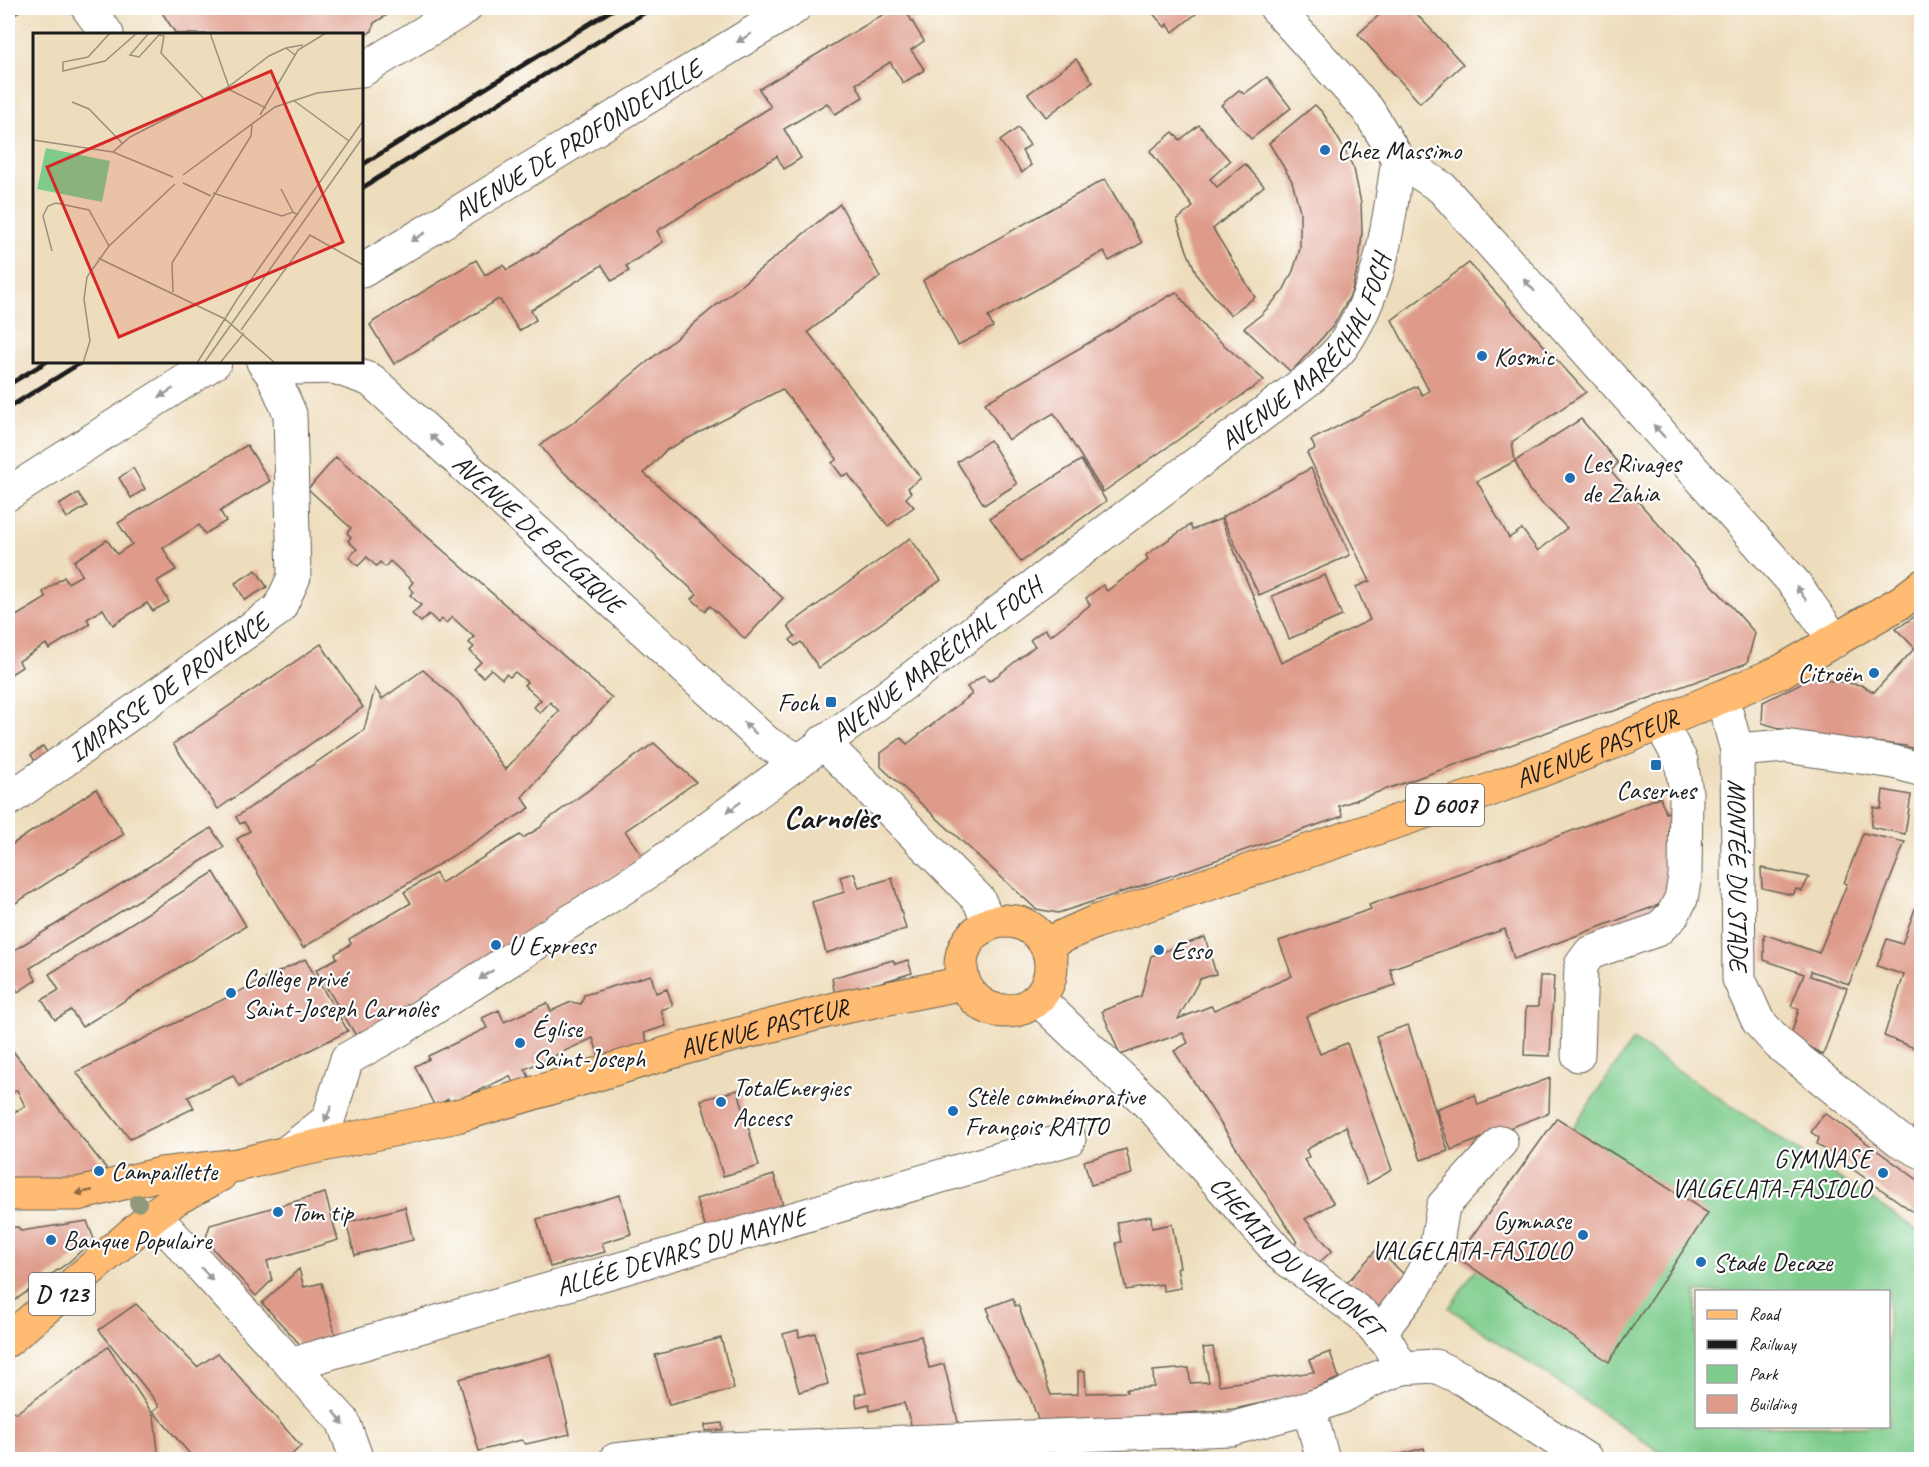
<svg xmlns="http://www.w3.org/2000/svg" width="1929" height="1467" viewBox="0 0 1929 1467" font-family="Caveat,sans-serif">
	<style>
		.green { fill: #7dcc8b; stroke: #4c7454; stroke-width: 1.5; fill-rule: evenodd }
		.building { fill: #de9b8a }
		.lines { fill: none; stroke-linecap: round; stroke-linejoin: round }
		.minor-casing { stroke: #666054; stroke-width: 35 }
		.major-casing { stroke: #666054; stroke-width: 35 }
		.minor { stroke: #fff; stroke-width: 33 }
		.major { stroke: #febb71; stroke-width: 33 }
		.rail { stroke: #1c1c1c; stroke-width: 4.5 }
		.tree { fill: #90997c }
		.oneway { fill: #999 }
		.oneway2 { fill: #8d6c46 }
		.poi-dot { fill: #1f6fb2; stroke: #fff; stroke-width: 2 }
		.labels { text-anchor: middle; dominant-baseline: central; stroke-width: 4.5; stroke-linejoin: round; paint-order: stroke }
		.shield { fill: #fff; stroke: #606060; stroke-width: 1.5 }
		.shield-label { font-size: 24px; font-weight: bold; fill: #1c1c1c }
		.street-label { font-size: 26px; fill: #1c1c1c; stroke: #fff }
		.poi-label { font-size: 26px; fill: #1c1c1c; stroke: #fff; text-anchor: start }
		.district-label { font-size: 32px; font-weight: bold; fill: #1c1c1c; stroke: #fff }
		.inset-road { fill: none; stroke: #9a907c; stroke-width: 1.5 }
		.view { fill: #d62828; fill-opacity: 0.15; stroke: #d62828; stroke-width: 3 }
		.inset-edge { fill: none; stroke: #1c1c1c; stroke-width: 3 }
	</style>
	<rect width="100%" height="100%" fill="#fff"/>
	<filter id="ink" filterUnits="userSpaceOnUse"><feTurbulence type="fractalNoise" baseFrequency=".0167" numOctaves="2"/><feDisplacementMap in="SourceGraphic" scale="12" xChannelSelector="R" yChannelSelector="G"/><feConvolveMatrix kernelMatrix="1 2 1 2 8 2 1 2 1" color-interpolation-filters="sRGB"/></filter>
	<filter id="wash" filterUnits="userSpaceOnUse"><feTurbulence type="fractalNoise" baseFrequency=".008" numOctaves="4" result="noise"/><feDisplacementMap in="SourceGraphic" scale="24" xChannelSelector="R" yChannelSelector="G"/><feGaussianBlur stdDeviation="1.35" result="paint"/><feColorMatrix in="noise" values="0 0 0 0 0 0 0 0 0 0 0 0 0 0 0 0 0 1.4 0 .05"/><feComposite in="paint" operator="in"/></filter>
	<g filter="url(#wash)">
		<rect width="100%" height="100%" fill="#eeddbc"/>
		<path class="green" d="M1633 1040 1921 1233V1459H1670L1449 1308ZM1696 1292H1888V1426H1696Z"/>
		<g id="blocks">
			<g class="building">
				<path d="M8 8H22L9 21Z"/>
				<path d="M159 8 273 9 398 8 374 23 372 31 362 37V34H176Z"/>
				<path d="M894 8H904L924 41 911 50 924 69 923 71 903 83 890 62 856 84 863 97 842 110 835 114 827 103 784 129 801 158 784 169 777 156 657 231 663 242 626 266 629 271 612 281 602 265 531 310 536 320 519 331 500 300H497L394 364 370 325 374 321 476 260 485 275 503 265 507 270 526 259 771 107 759 89Z"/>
				<path d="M911 8H927L928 11 916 16Z"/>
				<path d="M1148 8H1192L1197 13 1173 32 1167 24 1165 27Z"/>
				<path d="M1387 8H1411L1463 64 1420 103 1358 34Z"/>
				<path d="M1076 59 1093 82 1046 117 1028 94Z"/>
				<path d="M1267 77 1291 108 1251 139 1221 105 1239 90 1244 94Z"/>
				<path d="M1315 105 1323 113 1342 145 1354 169 1361 203 1362 233 1359 262 1351 294 1333 326 1291 372 1244 328 1262 314 1283 291 1293 271 1300 249V211L1292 181 1269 143Z"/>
				<path d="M1199 125 1230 161 1210 179 1217 187 1245 164 1264 186 1213 229 1255 297 1230 315 1198 277 1187 251 1177 220 1193 207 1150 151 1173 132 1180 140Z"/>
				<path d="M1018 128 1030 145 1022 151 1031 165 1022 173 1000 141Z"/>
				<path d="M1105 179 1142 243 1109 261 1104 251 988 317 993 327 958 345 923 281 925 279Z"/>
				<path d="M840 204 880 277 808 332 921 478 908 488 911 493 906 498 914 507 888 526 848 474 842 476 832 463 837 459 782 389 666 450 644 473 783 598 745 639 710 606 705 611 692 599 697 594 555 464 540 445 574 422Z"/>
				<path d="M1469 263 1586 392 1512 442 1515 461 1477 481 1509 538 1522 529 1538 551 1567 528 1529 490 1515 461 1581 419 1618 463 1611 471 1755 633 1747 663 1614 711 1595 715 1339 806 1343 816 1144 885 1058 913 1036 909 881 767V753L901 738 907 744 972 694 967 687 984 675 989 681 997 676 1035 646 1030 640 1045 629 1050 636 1090 605 1086 598 1103 585 1107 591 1148 560 1146 555 1190 525 1192 530 1221 519 1281 663 1370 620 1356 587 1370 581 1307 453 1315 449 1311 440 1417 386 1422 395 1429 391 1392 320Z"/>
				<path d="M1176 292 1206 329 1264 380 1103 492 1054 413 1008 440 985 403Z"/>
				<path d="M990 440 1017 484 984 505 957 462Z"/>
				<path d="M247 445 270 481 220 511 226 521 205 534 199 525 163 548 176 570 157 581 169 602 153 611 147 603 113 625 103 609 87 619 90 624 49 649 46 644 19 661 22 667 8 676V621L46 598 43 592 64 577 68 583 82 575 74 561 107 540 117 554 132 544 118 523Z"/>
				<path d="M336 457 612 698 522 797 530 808 303 948 237 839 250 831 244 822 240 824 236 817 364 730 375 688 382 699 423 670 459 702 505 770 559 711 550 702 540 713 534 707 541 700 524 685 527 682 515 672 510 677 506 674 502 679 491 669 483 677 474 669 481 662 470 651 474 647 469 643 474 637 452 617 446 623 442 619 438 623 429 614 421 622 412 614 421 605 410 595 413 592 409 587 413 582 390 561 385 567 380 562 376 566 367 557 358 566 349 557 357 549 348 541 351 537 347 533 351 528 308 489Z"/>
				<path d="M1081 460 1106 501 1021 562 990 518Z"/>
				<path d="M133 468 145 489 131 498 119 478Z"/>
				<path d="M1311 468 1350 555 1259 595 1222 517Z"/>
				<path d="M78 493 87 506 67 518 59 505Z"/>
				<path d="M910 538 941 580 819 668 801 642 795 646 790 640 795 636 788 626Z"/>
				<path d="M256 570 267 587 245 600 235 583Z"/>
				<path d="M1325 575 1342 616 1289 639 1272 596Z"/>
				<path d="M1920 613 1922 752 1906 746 1793 732 1762 723 1763 702 1811 678 1861 685 1874 692 1915 648 1896 629Z"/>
				<path d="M321 644 363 707 218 809 173 744Z"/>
				<path d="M654 743 696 782 625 831 643 857 358 1039 316 970 337 958 335 954 351 944 349 939 411 903 404 892 436 873 441 883 520 835 523 838 541 827 543 823Z"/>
				<path d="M43 746 53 762 41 771 31 755Z"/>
				<path d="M96 789 124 834 8 908V847Z"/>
				<path d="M1883 790 1911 795 1905 834 1871 827 1874 807 1881 809Z"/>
				<path d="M1660 797 1666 813 1679 808 1677 898 1514 959 1505 929 1390 969 1395 985 1306 1016 1320 1054 1347 1043 1392 1170 1367 1184 1346 1126 1306 1150 1309 1157 1304 1160 1334 1203 1305 1219 1332 1251 1312 1269 1293 1245 1297 1242 1174 1051 1188 1043 1183 1033 1120 1055 1102 1011 1141 996 1151 956 1205 937 1216 974 1200 979 1178 1019 1211 1006 1214 1010 1292 976 1279 941 1371 909 1369 905 1486 864Z"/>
				<path d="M211 828 224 847 30 968 36 980 18 992 8 974V954Z"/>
				<path d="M1863 833 1905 842 1849 984 1811 971 1810 976 1847 988 1823 1055 1791 1035 1799 1009 1791 1006 1804 974 1764 960V934L1819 953 1847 884 1844 883Z"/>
				<path d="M1761 868 1809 877 1802 891 1796 889 1793 895 1762 888Z"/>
				<path d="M214 872 246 926 82 1027 71 1010 55 1020 42 1000 59 990 49 974Z"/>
				<path d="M854 873 859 888 892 878 906 929 826 953 812 902 845 892 840 877Z"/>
				<path d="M1915 909 1922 911V1051L1884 1036 1904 975 1877 966 1887 939 1902 944Z"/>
				<path d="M305 959 348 1031 239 1086 233 1075 188 1097 194 1108 130 1139 76 1072Z"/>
				<path d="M893 960 895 964 908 960 912 973 835 996 832 978Z"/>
				<path d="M651 975 656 993 667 989 673 1006 661 1010 666 1026 644 1033 649 1047 600 1060 593 1038 525 1069 530 1079 514 1086 510 1076 451 1103 448 1099 435 1107 415 1066 429 1059 428 1056 487 1028 482 1018 499 1010 504 1022 547 1003 551 1011 571 1002 581 1004 584 995Z"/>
				<path d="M1540 976H1554L1550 1056 1524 1055 1526 1007H1538Z"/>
				<path d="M1408 1025 1448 1151 1421 1160 1376 1036Z"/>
				<path d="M8 1045 106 1168 101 1181 8 1182V1154H10L8 1150V1116L25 1106 17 1090 8 1096Z"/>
				<path d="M1550 1078 1549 1113 1451 1150 1436 1109 1475 1095 1478 1105Z"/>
				<path d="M738 1090 759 1166 723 1176 701 1100Z"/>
				<path d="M1922 1107V1146L1908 1141Z"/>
				<path d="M1825 1113 1922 1183V1218L1817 1144 1819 1138 1811 1132Z"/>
				<path d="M1557 1118 1708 1213 1609 1362 1457 1257Z"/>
				<path d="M1126 1149 1132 1174 1091 1185 1084 1161Z"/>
				<path d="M774 1175 785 1212 708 1235 696 1199Z"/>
				<path d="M325 1193 338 1240 267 1261 272 1280 256 1296 205 1240 210 1225Z"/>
				<path d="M620 1195 631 1234 602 1243 605 1252 550 1267 537 1219Z"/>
				<path d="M405 1207 413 1240 355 1255 346 1223Z"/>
				<path d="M1151 1216 1152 1228 1172 1224 1180 1267 1177 1268 1181 1288 1164 1291 1162 1284 1126 1290 1116 1243 1121 1242 1117 1222Z"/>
				<path d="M87 1221 94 1239 69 1262 8 1305V1228L18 1227 21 1231Z"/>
				<path d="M1377 1249 1410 1280 1382 1312 1347 1283Z"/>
				<path d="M299 1269 304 1287 322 1283 337 1342 306 1351 262 1303Z"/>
				<path d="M1013 1298 1015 1306 1018 1305 1051 1395 1078 1394V1371H1085L1086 1393 1127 1392 1126 1389 1154 1387 1153 1371 1189 1368 1190 1383 1209 1382 1203 1348 1213 1347 1219 1385 1314 1372 1309 1360 1330 1352 1339 1378 1299 1395 1234 1409 1128 1418 1039 1422 1028 1392 1017 1379 988 1316 990 1315 987 1308Z"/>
				<path d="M136 1304 197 1367 218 1353 301 1446 286 1460H195L153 1411 159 1406 154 1399 99 1330Z"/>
				<path d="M798 1330 799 1337 815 1333 828 1384 799 1392 783 1334Z"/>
				<path d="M921 1336 929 1368 944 1364 959 1426 912 1427 904 1403 870 1411 869 1404 857 1407 855 1395 866 1392 856 1351Z"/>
				<path d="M721 1338 734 1389 669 1405 655 1355Z"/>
				<path d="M108 1347 154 1416 159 1460H8V1416L14 1411 16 1413Z"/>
				<path d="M551 1355 570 1434 526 1444 521 1440 479 1451 459 1379Z"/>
				<path d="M722 1423 723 1430 705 1431V1425Z"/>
				<path d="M1424 1448 1427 1460H1383V1459Z"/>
			</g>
		</g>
	</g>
	<g filter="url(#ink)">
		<use href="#blocks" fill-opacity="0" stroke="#666054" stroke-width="1.5"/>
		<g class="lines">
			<g class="minor-casing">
				<g id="minor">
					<path d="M88 8 107 34"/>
					<path d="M1276 8 1368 110 1398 159 1442 188 1795 584 1835 641"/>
					<path d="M362 70 465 8"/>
					<path id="s1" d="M362 271 794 8"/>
					<path id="s2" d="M263 362 273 375 293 368 334 367 371 380 767 743 798 760"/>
					<path d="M8 494 215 362"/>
					<path id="s3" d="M1722 697 1737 750 1739 979 1758 1021 1779 1044 1899 1140 1922 1152"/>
					<path d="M823 742 979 900 989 923"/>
					<path d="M1737 750 1785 746 1894 762 1922 770"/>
					<path id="s4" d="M8 800 279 609 294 577 290 414 273 375"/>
					<path id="s5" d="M1038 999 1154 1109 1281 1255 1363 1315 1387 1342 1402 1368 1435 1366 1463 1379 1587 1460"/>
					<path d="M1578 1055 1581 965 1590 953 1657 930 1672 916 1681 899 1685 876 1686 792 1681 761 1660 723"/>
					<path id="s6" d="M286 1153 328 1120 347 1059 404 1027 645 874 873 707 1313 376C1322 367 1334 357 1342 347 1382 290 1388 225 1398 159"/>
					<path d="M154 1215 343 1421 357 1460"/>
					<path d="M1379 1334 1415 1287 1436 1249 1443 1206 1501 1142"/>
					<path id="s7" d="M292 1364 1069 1139"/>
					<path d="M1309 1408 1323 1460"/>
					<path d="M615 1460 704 1450 1231 1429 1309 1408 1341 1397 1372 1380 1402 1368"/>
				</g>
			</g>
			<g class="major-casing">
				<g id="major">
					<circle cx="1006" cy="966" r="45"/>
					<path id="s8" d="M1046 944 1095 922 1482 793 1622 739 1780 672 1901 602 1922 586"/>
					<path id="s9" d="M8 1194H78L161 1174 238 1165 286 1153 457 1116 692 1046 839 1008 964 983"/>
					<path d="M8 1340 154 1215 177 1198 220 1175"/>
				</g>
			</g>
			<use href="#minor" class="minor"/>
			<use href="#major" class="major"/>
			<g class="rail">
				<path d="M362 165 615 8"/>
				<path d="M362 188 652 8"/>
				<path d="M8 385 46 362"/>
				<path d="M8 408 82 362"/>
			</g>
		</g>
		<circle class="tree" cx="138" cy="1203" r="9"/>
		<defs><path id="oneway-solid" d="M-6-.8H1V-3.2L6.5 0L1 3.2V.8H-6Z" transform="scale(1.5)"/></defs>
		<g class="oneway">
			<use href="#oneway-solid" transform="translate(744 38) rotate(149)"/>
			<use href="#oneway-solid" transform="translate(418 237) rotate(149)"/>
			<use href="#oneway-solid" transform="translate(1529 285) rotate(-132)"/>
			<use href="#oneway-solid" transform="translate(166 393) rotate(148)"/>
			<use href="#oneway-solid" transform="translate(1659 431) rotate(-132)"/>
			<use href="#oneway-solid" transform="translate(436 440) rotate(-138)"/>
			<use href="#oneway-solid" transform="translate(1801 593) rotate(-125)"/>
			<use href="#oneway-solid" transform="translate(750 728) rotate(-138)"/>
			<use href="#oneway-solid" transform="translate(734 807) rotate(143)"/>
			<use href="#oneway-solid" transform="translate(486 975) rotate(147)"/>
			<use href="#oneway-solid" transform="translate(328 1114) rotate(115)"/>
			<use href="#oneway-solid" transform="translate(207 1274) rotate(47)"/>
			<use href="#oneway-solid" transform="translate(339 1418) rotate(54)"/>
		</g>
		<use class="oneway2" href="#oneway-solid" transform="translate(84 1192) rotate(169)"/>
	</g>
	<g class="poi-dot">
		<circle cx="1325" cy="150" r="6"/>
		<circle cx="1482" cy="356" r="6"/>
		<circle cx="1570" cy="478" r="6"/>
		<circle cx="1874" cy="673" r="6"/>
		<rect x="825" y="696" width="12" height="12" rx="3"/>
		<rect x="1650" y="759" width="12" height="12" rx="3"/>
		<circle cx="496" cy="945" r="6"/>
		<circle cx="1159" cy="950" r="6"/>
		<circle cx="231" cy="993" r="6"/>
		<circle cx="520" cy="1043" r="6"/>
		<circle cx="721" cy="1102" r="6"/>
		<circle cx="953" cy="1111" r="6"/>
		<circle cx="99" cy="1171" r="6"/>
		<circle cx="1883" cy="1173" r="6"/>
		<circle cx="278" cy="1212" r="6"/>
		<circle cx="1583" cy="1235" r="6"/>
		<circle cx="51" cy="1240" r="6"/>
		<circle cx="1701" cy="1262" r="6"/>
	</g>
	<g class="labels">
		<g class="shield">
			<rect x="1406" y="784" width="78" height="42" rx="4.5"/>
			<rect x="29" y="1273" width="66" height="42" rx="4.5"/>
		</g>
		<g class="shield-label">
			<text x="1445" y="805">D 6007</text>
			<text x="62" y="1294">D 123</text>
		</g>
		<g class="street-label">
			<text stroke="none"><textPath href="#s1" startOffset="252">AVENUE DE PROFONDEVILLE</textPath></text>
			<text stroke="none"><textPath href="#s6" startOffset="1316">AVENUE MARÉCHAL FOCH</textPath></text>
			<text stroke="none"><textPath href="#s2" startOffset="345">AVENUE DE BELGIQUE</textPath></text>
			<text stroke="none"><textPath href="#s6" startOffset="830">AVENUE MARÉCHAL FOCH</textPath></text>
			<text stroke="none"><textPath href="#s4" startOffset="196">IMPASSE DE PROVENCE</textPath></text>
			<text stroke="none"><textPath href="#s8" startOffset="585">AVENUE PASTEUR</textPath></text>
			<text stroke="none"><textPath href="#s3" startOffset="180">MONTÉE DU STADE</textPath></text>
			<text stroke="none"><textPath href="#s9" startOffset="777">AVENUE PASTEUR</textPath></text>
			<text stroke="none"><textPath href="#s7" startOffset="405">ALLÉE DEVARS DU MAYNE</textPath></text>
			<text stroke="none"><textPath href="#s5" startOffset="366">CHEMIN DU VALLONET</textPath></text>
		</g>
		<g class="poi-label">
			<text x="1337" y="150">Chez Massimo</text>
			<text x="1494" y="356">Kosmic</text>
			<text x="1582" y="463">Les Rivages<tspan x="1582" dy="30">de Zahia</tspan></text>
			<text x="1862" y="673" text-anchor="end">Citroën</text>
			<text x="819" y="702" text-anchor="end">Foch</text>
			<text x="1656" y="790" text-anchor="middle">Casernes</text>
			<text x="508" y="945">U Express</text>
			<text x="1171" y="950">Esso</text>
			<text x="243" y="978">Collège privé<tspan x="243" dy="30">Saint-Joseph Carnolès</tspan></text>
			<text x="532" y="1028">Église<tspan x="532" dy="30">Saint-Joseph</tspan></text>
			<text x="733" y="1087">TotalEnergies<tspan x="733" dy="30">Access</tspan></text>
			<text x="965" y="1096">Stèle commémorative<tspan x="965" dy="30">François RATTO</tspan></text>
			<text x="1871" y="1158" text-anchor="end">GYMNASE<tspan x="1871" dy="30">VALGELATA-FASIOLO</tspan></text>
			<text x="111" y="1171">Campaillette</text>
			<text x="290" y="1212">Tom tip</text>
			<text x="1571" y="1220" text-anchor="end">Gymnase<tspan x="1571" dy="30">VALGELATA-FASIOLO</tspan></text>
			<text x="63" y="1240">Banque Populaire</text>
			<text x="1713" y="1262">Stade Decaze</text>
		</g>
		<g class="district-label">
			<text x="831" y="817">Carnolès</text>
		</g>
	</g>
	<g transform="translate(33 33)">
		<rect width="330" height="330" fill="#eeddbc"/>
		<path d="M13 115 77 128 69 169 4 156Z" fill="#7dcc8b"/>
		<path class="inset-road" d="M77 0 55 24 30 29V38L72 28 104 0M116 0 97 22 106 24 126 2 131 3 128 20 172 67M177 0 197 57 233 75M262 22 253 15 270 12M260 67 316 108M39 69 56 76 89 110M227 82 265 17 293 0M0 107 80 119 140 144M80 119 97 104 195 54 236 23 253 15M150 142 242 74 284 60 330 55M150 150 178 163M248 156 260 179M180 160 249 183 260 179 265 182M19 218 10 183 15 173 23 170 56 177 76 213M65 225 192 286 242 330M140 259 139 230 218 103 219 91M208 297 277 202 330 232M50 330 57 308 51 266 54 244 76 213 142 151M164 330 205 265 330 88M171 330 330 104M187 330 211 300"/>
		<path class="view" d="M238 38 310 209 86 304 14 134Z"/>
		<rect width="330" height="330" class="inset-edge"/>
	</g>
	<rect width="1929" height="1467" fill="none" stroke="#fff" stroke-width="30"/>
	<rect x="1695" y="1290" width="195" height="138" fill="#ffffff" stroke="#a4a4a4" stroke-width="1.5"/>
	<rect x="1707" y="1310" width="30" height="9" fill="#febb71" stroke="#a4a4a4" stroke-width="1.5"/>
	<text x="1749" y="1320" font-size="18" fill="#1c1c1c">Road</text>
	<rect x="1707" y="1340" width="30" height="9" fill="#1c1c1c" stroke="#a4a4a4" stroke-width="1.5"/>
	<text x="1749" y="1350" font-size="18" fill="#1c1c1c">Railway</text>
	<rect x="1707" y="1365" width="30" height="18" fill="#7dcc8b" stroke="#a4a4a4" stroke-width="1.5"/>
	<text x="1749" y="1380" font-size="18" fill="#1c1c1c">Park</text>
	<rect x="1707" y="1395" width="30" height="18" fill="#de9b8a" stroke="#a4a4a4" stroke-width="1.5"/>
	<text x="1749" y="1410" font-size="18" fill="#1c1c1c">Building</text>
</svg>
